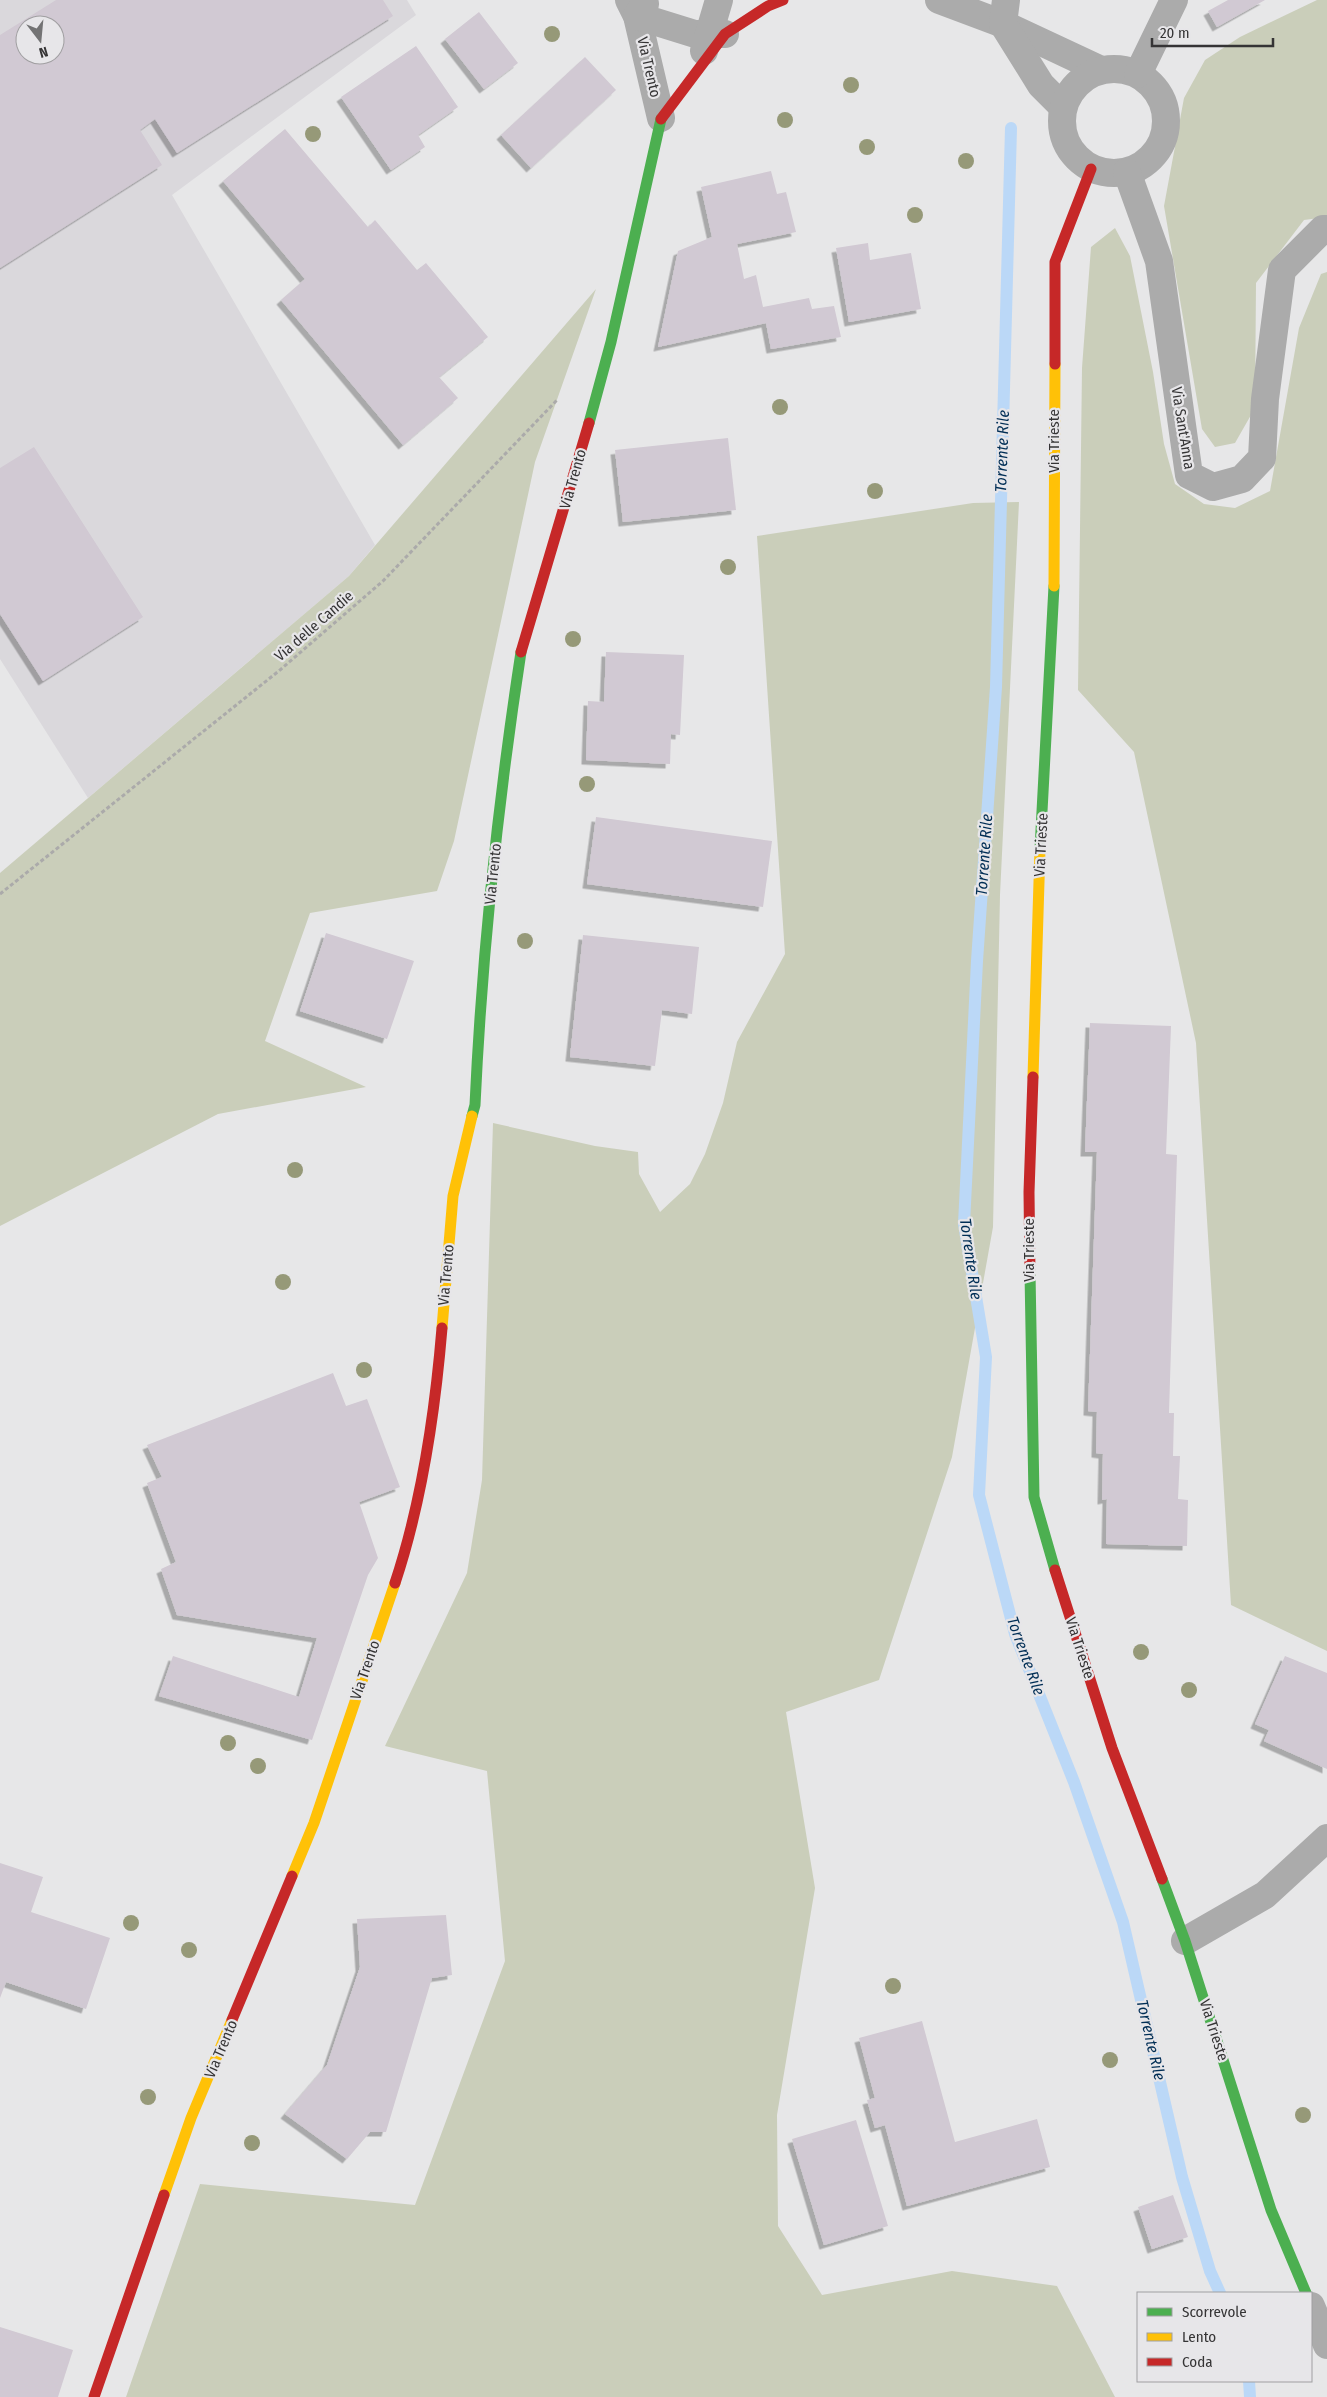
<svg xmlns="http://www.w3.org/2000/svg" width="1327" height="2397" viewBox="0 0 1327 2397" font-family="'Fira Sans Condensed',sans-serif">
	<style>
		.built { fill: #dad8dc; fill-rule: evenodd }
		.green { fill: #caceba }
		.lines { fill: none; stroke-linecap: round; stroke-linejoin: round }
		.stream { stroke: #bbd8f7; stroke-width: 12 }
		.building { fill: #d1c9d3; fill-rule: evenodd; filter: url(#shadow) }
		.path { stroke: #abaaaa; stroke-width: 3; stroke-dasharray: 4 2.5; stroke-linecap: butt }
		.street { stroke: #ababab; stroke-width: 28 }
		.fast { stroke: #4caf50; stroke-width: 11 }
		.slow { stroke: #ffc107; stroke-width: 11 }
		.jam { stroke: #c62828; stroke-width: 11 }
		.tree { fill: #969978 }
		.labels { text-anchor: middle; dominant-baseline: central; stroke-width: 4.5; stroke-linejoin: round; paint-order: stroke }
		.street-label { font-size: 15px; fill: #353435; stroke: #e7e6e9 }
		.water-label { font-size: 16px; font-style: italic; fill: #002e55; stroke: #e7e6e9 }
	</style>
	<defs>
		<filter id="shadow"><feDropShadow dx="-4.5" dy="4.5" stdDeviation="0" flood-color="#0004"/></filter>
	</defs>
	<rect width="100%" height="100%" fill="#e7e7e8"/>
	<path class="built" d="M0 0H407L416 15 172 195 375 545 349 576 88 798 0 659ZM25 25H55V55H25Z"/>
	<g class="green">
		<path d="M1317 0H1327V217L1304 220 1256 283 1255 408 1235 443 1215 447 1202 429 1164 206 1184 98 1205 60 1240 37Z"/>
		<path d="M1115 228 1130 256 1153 372 1164 444 1175 484 1204 504 1235 508 1270 491 1299 328 1321 274 1327 272V1651L1231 1605 1196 1043 1134 752 1078 690 1082 368 1091 247Z"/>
		<path d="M596 289 535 462 454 841 437 891 310 913 265 1041 366 1087 218 1114 0 1226V873L349 576Z"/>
		<path d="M1019 502 1000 895 993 1227 952 1457 879 1680 786 1712 815 1888 777 2115 778 2226 822 2295 952 2271 1057 2286 1115 2397H126L200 2184 415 2205 505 1961 487 1771 385 1746 467 1573 482 1480 493 1123 595 1146 638 1152 639 1174 660 1212 690 1184 705 1154 723 1103 737 1042 785 954 757 536 973 503Z"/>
	</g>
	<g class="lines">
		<g class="stream">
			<path d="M1011 128 996 687 977 961 964 1224 986 1357 979 1495 1015 1634 1074 1782 1123 1922 1182 2177 1210 2271 1220 2293"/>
			<path d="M1249 2381 1250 2397"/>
		</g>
	</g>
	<g class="building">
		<path d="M56 0H383L393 16 177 153 155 119 140 130 162 165 0 268V35ZM25 25H55V55H25Z"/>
		<path d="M1228 0H1265L1217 27 1208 11Z"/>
		<path d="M479 12 518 63 484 89 445 39Z"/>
		<path d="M416 46 458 107 418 135 425 147 391 170 341 97Z"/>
		<path d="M585 57 616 90 531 168 501 135Z"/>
		<path d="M285 129 368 227 375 220 417 270 426 263 488 337 439 377 458 398 403 445 281 300 305 279 223 181Z"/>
		<path d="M771 171 777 194 786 192 796 232 737 244 744 279 756 275 763 307 809 298 812 309 834 306 841 337 771 349 766 323 658 347 678 251 712 237 701 187Z"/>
		<path d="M868 243 870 260 911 253 921 309 849 322 836 248Z"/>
		<path d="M728 438 736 510 623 522 615 450Z"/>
		<path d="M34 447 143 617 43 681 0 614V468Z"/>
		<path d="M606 652 684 655 680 735 671 734 670 764 586 760 588 701 604 702Z"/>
		<path d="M596 817 772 841 763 907 587 884Z"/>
		<path d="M326 933 414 961 387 1039 300 1011Z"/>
		<path d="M583 935 699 947 692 1014 662 1010 655 1066 570 1057Z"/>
		<path d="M1090 1023 1171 1026 1166 1154 1177 1155 1169 1413H1174L1173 1456H1180L1178 1499 1188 1500 1187 1546 1106 1544 1107 1499 1102 1500 1103 1454 1096 1453 1097 1412 1088 1411 1097 1152H1085Z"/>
		<path d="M333 1373 346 1406 367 1399 400 1487 359 1502 378 1558 368 1575 312 1740 159 1696 173 1656 299 1697 317 1638 177 1615 161 1569 176 1562 147 1483 162 1477 147 1445Z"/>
		<path d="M1285 1656 1327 1673V1769L1264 1741 1269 1730 1255 1724Z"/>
		<path d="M0 1863 43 1877 31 1912 110 1938 86 2009 6 1982 0 1998Z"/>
		<path d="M446 1915 452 1975 432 1978 386 2132H370L347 2159 285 2114 327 2065 360 1967 357 1919Z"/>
		<path d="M922 2021 955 2142 1037 2119 1050 2167 907 2206 885 2125 875 2128 867 2100 875 2098 859 2038Z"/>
		<path d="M856 2120 888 2226 824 2245 792 2139Z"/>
		<path d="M1173 2195 1188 2237 1152 2249 1138 2207Z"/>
		<path d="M0 2327 73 2350 58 2397H0Z"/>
	</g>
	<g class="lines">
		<path class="path" d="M0 894 280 670 383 581 558 399"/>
		<g class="street">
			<path d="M629 0 637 16 661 118"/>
			<path d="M939 0 1003 24 1101 70"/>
			<path d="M1006 0 1003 24 1041 85 1063 107"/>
			<path d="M645 4 637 16 695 34H725"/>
			<path d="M704 51 719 0"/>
			<circle cx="1114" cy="121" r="52"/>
			<path d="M1138 74 1174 0"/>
			<path d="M1127 172 1159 261 1189 475 1213 487 1242 479 1262 458 1265 399 1282 270 1323 229H1327"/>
			<path d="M1185 1941 1265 1895 1327 1838"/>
			<path d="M1311 2306 1327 2345"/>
		</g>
		<g class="fast">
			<path d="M589 423 611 342 661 119"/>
			<path d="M1040 849 1054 586"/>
			<path d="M472 1116 475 1105C482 953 498 802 521 652"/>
			<path d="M1030 1273 1034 1497 1055 1570"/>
			<path d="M1162 1879 1185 1941 1271 2210 1306 2293"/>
		</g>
		<g class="slow">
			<path d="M1054 586 1055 364"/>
			<path d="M1033 1077 1040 849"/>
			<path d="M442 1328 453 1196 472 1116"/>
			<path d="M292 1876 314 1823 395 1583"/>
			<path d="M164 2195 191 2118 232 2020"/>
		</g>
		<g class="jam">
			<path d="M661 119 725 34 768 6 783 0"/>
			<path d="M1055 364V262L1091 169"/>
			<path d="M521 652 589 423"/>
			<path d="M1030 1273 1029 1192 1033 1077"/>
			<path d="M1055 1570 1112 1748 1162 1879"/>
			<path d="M395 1583C422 1502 435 1413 442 1328"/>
			<path d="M232 2020 292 1876"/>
			<path d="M94 2397 164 2195"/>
		</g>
	</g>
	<g class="tree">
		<circle cx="552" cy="34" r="8"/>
		<circle cx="851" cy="85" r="8"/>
		<circle cx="785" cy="120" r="8"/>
		<circle cx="313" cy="134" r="8"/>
		<circle cx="867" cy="147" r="8"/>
		<circle cx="966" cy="161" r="8"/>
		<circle cx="915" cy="215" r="8"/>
		<circle cx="780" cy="407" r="8"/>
		<circle cx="875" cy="491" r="8"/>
		<circle cx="728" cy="567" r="8"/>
		<circle cx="573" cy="639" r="8"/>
		<circle cx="587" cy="784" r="8"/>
		<circle cx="525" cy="941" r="8"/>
		<circle cx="295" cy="1170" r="8"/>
		<circle cx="283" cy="1282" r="8"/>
		<circle cx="364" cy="1370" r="8"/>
		<circle cx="1141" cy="1652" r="8"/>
		<circle cx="1189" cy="1690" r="8"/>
		<circle cx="228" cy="1743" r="8"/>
		<circle cx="258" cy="1766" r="8"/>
		<circle cx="131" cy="1923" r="8"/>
		<circle cx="189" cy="1950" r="8"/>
		<circle cx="893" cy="1986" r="8"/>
		<circle cx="1110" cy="2060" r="8"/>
		<circle cx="148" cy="2097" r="8"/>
		<circle cx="1303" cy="2115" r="8"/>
		<circle cx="252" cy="2143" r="8"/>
	</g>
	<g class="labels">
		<g class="street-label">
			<text transform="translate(649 67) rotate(77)">Via Trento</text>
			<text transform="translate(1183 428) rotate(81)">Via Sant'Anna</text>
			<text transform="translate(1054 441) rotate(-90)">Via Trieste</text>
			<text transform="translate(573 479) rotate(-74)">Via Trento</text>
			<text transform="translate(314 626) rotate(-41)">Via delle Candie</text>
			<text transform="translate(1041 845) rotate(-87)">Via Trieste</text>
			<text transform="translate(493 874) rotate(-84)">Via Trento</text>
			<text transform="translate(1029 1250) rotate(-90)">Via Trieste</text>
			<text transform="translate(446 1275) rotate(-85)">Via Trento</text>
			<text transform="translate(1080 1648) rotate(72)">Via Trieste</text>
			<text transform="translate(365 1670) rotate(-71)">Via Trento</text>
			<text transform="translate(1214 2030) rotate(72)">Via Trieste</text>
			<text transform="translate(221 2049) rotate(-67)">Via Trento</text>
		</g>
		<g class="water-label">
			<text transform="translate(1002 451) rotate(-88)">Torrente Rile</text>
			<text transform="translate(984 855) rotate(-86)">Torrente Rile</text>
			<text transform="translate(971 1259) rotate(82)">Torrente Rile</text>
			<text transform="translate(1026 1656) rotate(70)">Torrente Rile</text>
			<text transform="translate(1151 2040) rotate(77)">Torrente Rile</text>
		</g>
	</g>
	<rect x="1137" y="2292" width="175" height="90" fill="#e7e6e9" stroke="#a09fa1"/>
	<rect x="1147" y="2308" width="25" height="8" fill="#4caf50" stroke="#a09fa1"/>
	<text x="1182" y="2317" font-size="15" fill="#353435">Scorrevole</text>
	<rect x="1147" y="2333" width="25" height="8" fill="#ffc107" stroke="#a09fa1"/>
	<text x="1182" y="2342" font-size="15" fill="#353435">Lento</text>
	<rect x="1147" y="2358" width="25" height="8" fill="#c62828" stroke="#a09fa1"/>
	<text x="1182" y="2367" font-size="15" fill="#353435">Coda</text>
	<g transform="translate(40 40) rotate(164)"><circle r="24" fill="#e7e6e9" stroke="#a09fa1"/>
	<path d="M0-4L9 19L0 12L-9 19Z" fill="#737374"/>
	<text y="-8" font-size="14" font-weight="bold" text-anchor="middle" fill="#353435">N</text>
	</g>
	<path d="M1152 38v8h121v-8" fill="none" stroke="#353435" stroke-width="2.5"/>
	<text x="1160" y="38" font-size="15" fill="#353435" stroke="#e7e6e9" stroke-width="4" paint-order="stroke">20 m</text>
</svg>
